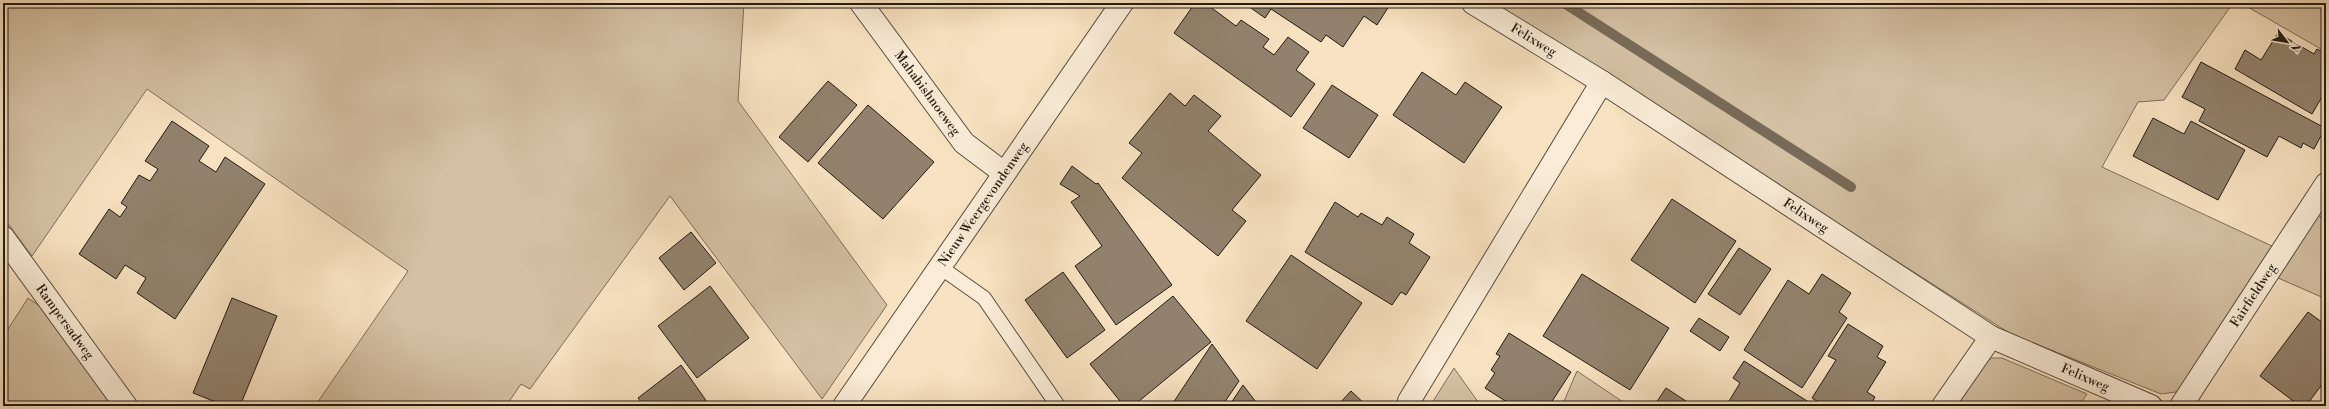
<svg xmlns="http://www.w3.org/2000/svg" width="2329" height="409" viewBox="0 0 2329 409" font-family="'Libre Bodoni',serif">
	<style>
		.green { fill: #d4c0a3; stroke: #7c6e5a }
		.lines { fill: none; stroke-linecap: round; stroke-linejoin: round }
		.stream { stroke: #786a58; stroke-width: 10 }
		.building { fill: #92826d; stroke: #231b12 }
		.service-casing { stroke: #584d3e; stroke-width: 16 }
		.minor-casing { stroke: #584d3e; stroke-width: 24 }
		.tertiary-casing { stroke: #584d3e; stroke-width: 24 }
		.service { stroke: #faecd7; stroke-width: 14 }
		.minor { stroke: #faecd7; stroke-width: 22 }
		.tertiary { stroke: #faecd7; stroke-width: 22 }
		.labels { text-anchor: middle; dominant-baseline: central; stroke-width: 3.5; stroke-linejoin: round; paint-order: stroke }
		.street-label { font-size: 13px; fill: #231b12; stroke: #faecd7 }
	</style>
	<rect width="100%" height="100%" fill="#f8e2c1"/>
	<filter id="stains"><feTurbulence type="fractalNoise" baseFrequency=".005" numOctaves="4"/><feColorMatrix values="0 0 0 0 .2 0 0 0 0 .09 0 0 0 0 .02 0 0 0 .5 -.17"/></filter>
	<radialGradient id="worn" r=".72"><stop offset=".6" stop-color="#630" stop-opacity="0"/><stop offset="1" stop-color="#630" stop-opacity=".3"/></radialGradient>
	<g class="green">
		<path d="M3 3H744L738 101 887 305 822 399 670 196 530 389 521 384 506 406H315L408 271 147 89 32 256 3 217Z"/>
		<path d="M1491 3H2233L2164 100 2138 102 2102 167 2272 246 2183 384 2176 392 2161 394 2011 334Z"/>
		<path d="M2241 3H2326V52Z"/>
		<path d="M2317 215 2326 219V299L2278 278Z"/>
		<path d="M28 298 50 313 117 406H3V337Z"/>
		<path d="M1992 358H2002L2087 394 2079 406H1955L1984 363Z"/>
		<path d="M1454 368 1481 406H1430Z"/>
		<path d="M1577 371 1629 406H1562Z"/>
	</g>
	<g class="lines">
		<path class="stream" d="M1564 3 1851 187"/>
	</g>
	<g class="building">
		<path d="M1195 3H1205L1236 26 1241 20 1269 39 1263 47 1274 55 1288 37 1309 52 1296 70 1315 84 1291 117 1174 33Z"/>
		<path d="M1244 3H1391L1377 25 1364 16 1343 47 1326 35 1321 42 1271 9 1265 18Z"/>
		<path d="M2278 33 2314 54 2317 49 2326 54V90L2312 114 2235 69 2245 50 2261 60Z"/>
		<path d="M2201 62 2325 128 2314 149 2303 143 2301 148 2279 136 2267 157 2199 121 2205 109 2182 97Z"/>
		<path d="M1422 72 1456 95 1465 82 1502 107 1464 163 1393 115Z"/>
		<path d="M828 81 857 105 808 162 779 137Z"/>
		<path d="M1332 85 1378 115 1349 158 1303 128Z"/>
		<path d="M1170 93 1185 106 1194 95 1221 116 1208 131 1261 175 1232 210 1246 221 1218 256 1122 178 1142 153 1129 143Z"/>
		<path d="M868 105 934 162 883 219 818 163Z"/>
		<path d="M2153 118 2184 134 2191 121 2245 150 2218 200 2133 156Z"/>
		<path d="M172 121 209 146 199 161 216 172 225 157 265 184 175 319 137 293 146 278 125 265 116 279 79 254 109 209 120 217 127 207 121 203 139 175 150 181 158 169 145 161Z"/>
		<path d="M1072 166 1096 184 1098 183 1172 285 1116 325 1075 266 1102 246 1071 202 1080 196 1060 184Z"/>
		<path d="M1672 199 1736 241 1695 303 1631 260Z"/>
		<path d="M1335 202 1358 217 1361 213 1382 225 1387 217 1414 234 1409 243 1430 257 1406 295 1401 292 1392 305 1305 252Z"/>
		<path d="M691 232 716 263 684 290 659 258Z"/>
		<path d="M1739 248 1771 269 1740 315 1708 294Z"/>
		<path d="M1291 255 1362 303 1317 369 1246 321Z"/>
		<path d="M1063 272 1105 330 1067 358 1025 300Z"/>
		<path d="M1582 274 1669 328 1630 390 1543 336Z"/>
		<path d="M1822 274 1851 293 1839 312 1847 318 1802 388 1744 350 1788 280 1809 294Z"/>
		<path d="M710 286 749 338 697 378 658 326Z"/>
		<path d="M1173 296 1211 342 1133 406H1124L1090 364Z"/>
		<path d="M232 298 277 316 240 406H226L193 393Z"/>
		<path d="M3 306 8 309 3 316Z"/>
		<path d="M2308 312 2326 325V379L2306 406H2300L2260 376Z"/>
		<path d="M1699 318 1729 337 1720 351 1690 331Z"/>
		<path d="M1848 324 1883 346 1877 357 1886 362 1867 392 1875 397 1870 406H1825L1812 398 1836 360 1828 356Z"/>
		<path d="M1509 333 1571 372 1549 406H1513L1485 388 1495 373 1491 370 1500 356 1496 354Z"/>
		<path d="M1212 344 1239 381 1222 406H1171Z"/>
		<path d="M1744 361 1815 406H1726L1740 383 1733 378Z"/>
		<path d="M681 365 710 406H644L638 398Z"/>
		<path d="M1243 385 1259 406H1229Z"/>
		<path d="M1666 388 1689 403 1687 406H1654Z"/>
		<path d="M1351 391 1367 406H1337Z"/>
	</g>
	<g class="lines">
		<g class="service-casing">
			<path id="service" d="M940 267 984 298 1058 406"/>
		</g>
		<g class="minor-casing">
			<g id="minor">
				<path id="s1" d="M861 3 964 143 1004 173"/>
				<path id="s2" d="M1473 3 1602 82 1991 337 2151 406"/>
				<path id="s3" d="M3 237 126 406"/>
				<path d="M1409 401 1602 82"/>
				<path d="M1943 406 1991 337"/>
				<path id="s4" d="M2181 406 2326 184"/>
			</g>
		</g>
		<g class="tertiary-casing">
			<g id="tertiary">
				<path id="s5" d="M844 406 1122 3"/>
			</g>
		</g>
		<use href="#service" class="service"/>
		<use href="#minor" class="minor"/>
		<use href="#tertiary" class="tertiary"/>
	</g>
	<g class="labels">
		<g class="street-label">
			<text stroke="none"><textPath href="#s2" startOffset="71">Felixweg</textPath></text>
			<text stroke="none"><textPath href="#s1" startOffset="112">Mahabishnoeweg</textPath></text>
			<text stroke="none"><textPath href="#s5" startOffset="245">Nieuw Weergevondenweg</textPath></text>
			<text stroke="none"><textPath href="#s2" startOffset="395">Felixweg</textPath></text>
			<text stroke="none"><textPath href="#s4" startOffset="132">Fairfieldweg</textPath></text>
			<text stroke="none"><textPath href="#s3" startOffset="105">Rampersadweg</textPath></text>
			<text stroke="none"><textPath href="#s2" startOffset="719">Felixweg</textPath></text>
		</g>
	</g>
	<rect width="2329" height="409" fill="none" stroke="#f8e2c1" stroke-width="16"/>
	<rect x="4" y="4" width="2321" height="401" fill="none" stroke="#231b12" stroke-width="2"/>
	<rect x="8" y="8" width="2313" height="393" fill="none" stroke="#231b12"/>
	<g transform="translate(2287 42) rotate(121)" stroke="#faecd7" stroke-width="3" paint-order="stroke">
	<path d="M0-3L7 15L0 10L-7 15Z" fill="#231b12"/>
	<text y="-6" font-size="11" font-weight="bold" text-anchor="middle" fill="#231b12">N</text>
	</g>
	<rect width="100%" height="100%" filter="url(#stains)"/>
	<rect width="100%" height="100%" fill="url(#worn)"/>
</svg>
